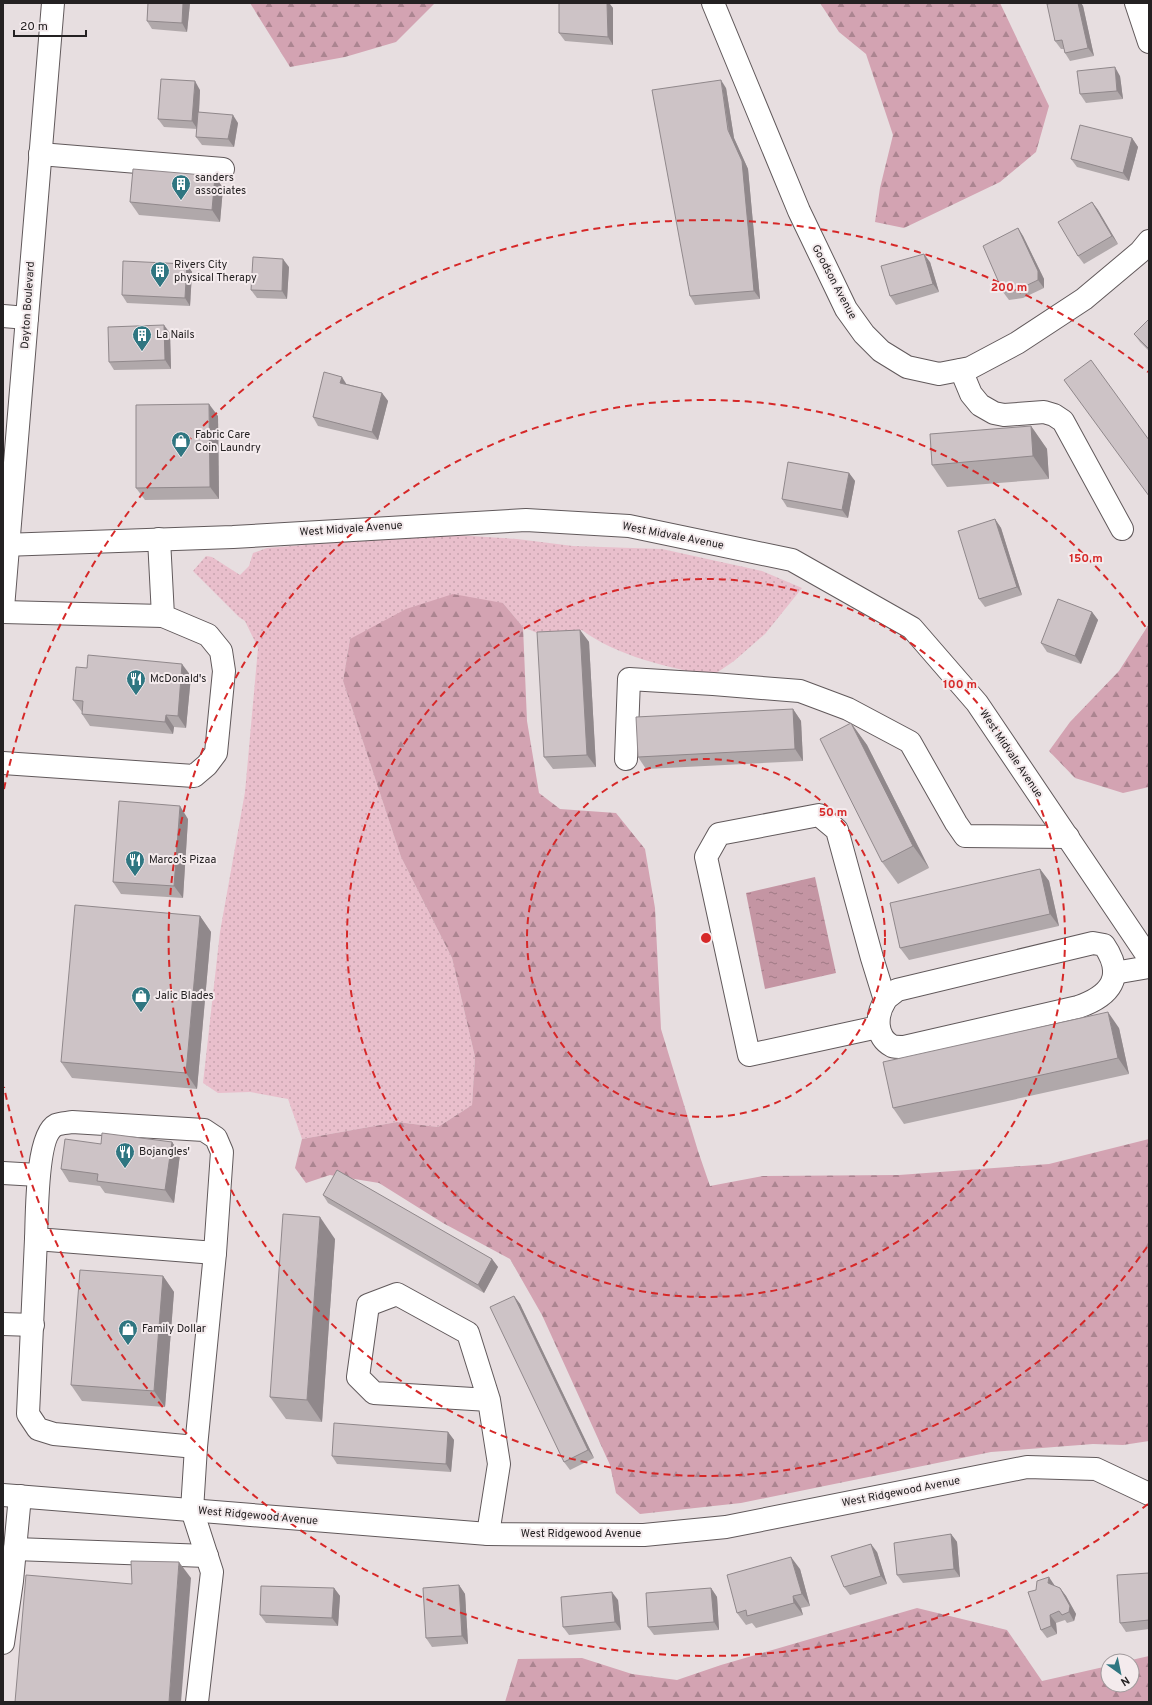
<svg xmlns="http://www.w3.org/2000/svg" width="1152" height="1705" viewBox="0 0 1152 1705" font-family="Overpass,sans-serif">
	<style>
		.grass { fill: url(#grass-dots) }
		.forest { fill: url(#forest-firs) }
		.water { fill: url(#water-ripples) }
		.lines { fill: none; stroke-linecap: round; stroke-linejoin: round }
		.minor-casing { stroke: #61595b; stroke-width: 24 }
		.major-casing { stroke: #61595b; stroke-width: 24 }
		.minor { stroke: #fff; stroke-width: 22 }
		.major { stroke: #fff; stroke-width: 22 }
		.wall { fill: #b0a8aa }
		.shaded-wall { fill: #90888b }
		.building { fill: #cdc3c6; stroke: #90888b }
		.ring { fill: none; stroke: #d62828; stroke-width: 2; stroke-dasharray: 7 5 }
		.labels { text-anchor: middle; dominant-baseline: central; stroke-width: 4; stroke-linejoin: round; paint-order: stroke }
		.poi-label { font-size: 11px; fill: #242122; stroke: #f4ebed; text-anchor: start }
		.street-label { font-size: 11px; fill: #242122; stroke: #f4ebed }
		.centre { fill: #d62828; stroke: #f4ebed; stroke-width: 2 }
		.ring-label { font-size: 12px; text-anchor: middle; font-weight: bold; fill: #d62828; stroke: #f4ebed; stroke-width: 4; stroke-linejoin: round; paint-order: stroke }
	</style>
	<defs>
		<pattern id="grass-dots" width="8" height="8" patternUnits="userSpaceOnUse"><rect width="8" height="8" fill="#e9bfcc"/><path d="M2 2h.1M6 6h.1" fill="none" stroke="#c8a4af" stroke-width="1.8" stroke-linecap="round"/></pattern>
		<pattern id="forest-firs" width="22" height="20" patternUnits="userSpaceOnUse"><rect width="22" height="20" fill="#d3a3b2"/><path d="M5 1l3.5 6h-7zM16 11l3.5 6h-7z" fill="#ab8490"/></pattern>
		<pattern id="water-ripples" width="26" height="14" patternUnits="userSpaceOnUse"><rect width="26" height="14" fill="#c495a3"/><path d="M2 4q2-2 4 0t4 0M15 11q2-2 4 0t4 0" fill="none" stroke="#9f7984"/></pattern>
	</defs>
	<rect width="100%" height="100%" fill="#e7dee0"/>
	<path class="grass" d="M440 534 517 539 573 546 662 549 762 571 802 588 765 634 734 661 712 676C670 668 616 656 582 630L542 635 523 627 503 603 350 639 343 681 401 857 452 958 475 1057 472 1105 438 1127 397 1122 302 1139 288 1099 250 1092 218 1093 203 1083 220 932 245 792 258 648 245 621 239 617 193 571 206 556 212 557 240 575 249 566 253 553 267 548Z"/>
	<g class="forest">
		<path d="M250 3H435L396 42 345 57 290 67Z"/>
		<path d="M820 3H1000L1049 106 1036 152 1000 182 904 228 875 222 880 188 893 135 866 54 839 32Z"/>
		<path d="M453 594 503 603 523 627 527 721 539 793 560 809 616 813 645 849 655 908 661 1029 698 1151 710 1186 763 1176 899 1175 1049 1164 1149 1139V1441L1123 1445 1093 1444 991 1452 741 1503 640 1514 616 1493 610 1465 542 1315 510 1259 443 1223 379 1183 330 1175 306 1183 295 1168 302 1139 397 1122 438 1127 472 1105 475 1057 452 958 401 857 343 681 350 639 406 609Z"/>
		<path d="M1149 624V787L1123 793 1075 778 1049 751 1070 722 1119 671Z"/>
		<path d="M917 1608 1007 1630 1042 1681 1108 1666V1685H1132V1661H1127L1149 1656V1702H505L518 1659 582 1658 632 1674 677 1680 721 1665Z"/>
	</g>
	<path class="water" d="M815 877 836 973 765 989 746 893Z"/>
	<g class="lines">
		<g class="minor-casing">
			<g id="minor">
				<path d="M713 3 799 211 846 309 864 334 881 351 907 367 939 374 970 368 1017 343 1084 299 1140 252 1149 241"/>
				<path d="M1136 3 1149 42"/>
				<path d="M40 154 223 169"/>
				<path d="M3 316 27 318"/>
				<path d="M961 370 971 394 980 405 994 413 1004 415 1044 412 1054 415 1063 421 1122 529"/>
				<path d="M3 545 233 537 526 520 629 526 792 560 912 628 977 703 1149 958"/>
				<path d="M3 612 163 616"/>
				<path d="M626 759 629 679 713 684 800 691 848 709 910 742 956 823 965 836 1068 837"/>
				<path d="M3 763 194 776 207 765 216 753 224 671 221 651 208 635 163 616 159 539"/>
				<path d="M1093 943 1104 945C1126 977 1110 996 1078 1007L904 1047C901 1047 895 1047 892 1046 875 1037 876 1015 885 1001 887 997 893 994 897 990Z"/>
				<path d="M1114 973 1149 967"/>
				<path d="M878 1027 749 1055 706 857 719 834 819 815 837 830 872 958 885 1000"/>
				<path d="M72 1122 204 1130 216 1138 222 1152 215 1253 36 1239C37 1217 36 1135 56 1125 61 1123 67 1123 72 1122Z"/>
				<path d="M3 1173 38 1175"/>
				<path d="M36 1239 28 1414 38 1429 54 1434 196 1447 215 1253"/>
				<path d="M3 1324 33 1325"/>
				<path d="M196 1447 192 1510 212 1572 197 1702"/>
				<path d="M3 1495 488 1534 644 1535 726 1527 1027 1467 1096 1469 1149 1494"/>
				<path d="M488 1534 499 1464 489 1400 468 1333 397 1294 368 1305 358 1377 374 1393 489 1400"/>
				<path d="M15 1549 207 1556"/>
				<path d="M3 1643 12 1581 20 1496"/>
			</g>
		</g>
		<g class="major-casing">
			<path id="major" d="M3 608 53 3"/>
		</g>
		<use href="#minor" class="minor"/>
		<use href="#major" class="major"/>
	</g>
	<g class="wall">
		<path d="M148 3H190L187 32 152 29 147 21Z"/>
		<path d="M559 3H609L613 8V45L565 41 559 33Z"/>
		<path d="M1053 3H1081L1083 6 1094 56 1070 61 1065 53 1064 49H1061L1055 41Z"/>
		<path d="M1120 76 1123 99 1086 103 1080 94Z"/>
		<path d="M726 88 734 138 748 169 760 299 695 305 690 296Z"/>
		<path d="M200 90 199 112 238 123 234 147 202 145 196 137 197 129 164 127 158 119Z"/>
		<path d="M1132 138 1138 147 1129 181 1077 167 1071 159Z"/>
		<path d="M215 176 223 188 220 222 139 215 130 202Z"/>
		<path d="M1092 202 1098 210 1118 244 1084 264 1078 256Z"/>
		<path d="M1018 228 1023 236 1044 279V288L1023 298 1009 300 1003 292Z"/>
		<path d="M930 262 939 292 896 305 890 296Z"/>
		<path d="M187 264 192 272 190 306 127 303 122 295Z"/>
		<path d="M289 267 287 299 257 298 251 290Z"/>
		<path d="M1149 319V351L1140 342 1134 334Z"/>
		<path d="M170 333 171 369 114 370 109 362Z"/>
		<path d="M347 384 382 393 388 401 378 440 318 426 313 417Z"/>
		<path d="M218 416 219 499 145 500 136 488Z"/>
		<path d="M1031 426 1047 449 1049 479 947 487 932 465Z"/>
		<path d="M849 473 855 481 848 518 787 507 782 499Z"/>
		<path d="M995 519 1001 528 1022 595 985 607 979 599Z"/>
		<path d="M1092 612 1098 620 1081 664 1047 652 1041 643Z"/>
		<path d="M580 630 589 642 596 767 553 769 544 757Z"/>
		<path d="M87 668 191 676 186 728 174 727 173 734 90 726 82 714V712L73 700Z"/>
		<path d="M793 709 801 721 803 761 646 769 638 757Z"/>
		<path d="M851 723 867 745 929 868 898 884 882 862Z"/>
		<path d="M188 819 183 898 121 894 113 882Z"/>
		<path d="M1040 869 1049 881 1059 926 909 960 900 948Z"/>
		<path d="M200 916 211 932 197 1089 72 1078 61 1062Z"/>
		<path d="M1119 1028 1129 1074 904 1124 893 1108Z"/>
		<path d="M172 1142 180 1154 174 1203 105 1193 100 1186 69 1182 61 1169 101 1144Z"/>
		<path d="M323 1195 492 1259 498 1267 484 1293 328 1203Z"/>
		<path d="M335 1239 322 1422 286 1419 270 1397Z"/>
		<path d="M163 1276 174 1292 165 1407 82 1401 71 1385Z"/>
		<path d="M514 1296 520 1304 594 1458 570 1470 564 1462Z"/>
		<path d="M448 1432 454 1440 451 1472 337 1464 332 1456Z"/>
		<path d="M951 1534 957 1542 960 1577 903 1583 897 1575Z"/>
		<path d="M877 1552 887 1584 850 1595 844 1587Z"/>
		<path d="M800 1569 810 1606 801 1608 803 1615 756 1628 752 1623 746 1625 737 1613Z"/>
		<path d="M1149 1573V1629L1126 1632 1120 1623Z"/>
		<path d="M459 1585 465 1594 468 1644 432 1647 426 1638Z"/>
		<path d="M1055 1586 1060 1588 1066 1596 1076 1614 1074 1621 1067 1623 1065 1620 1056 1623 1057 1634 1047 1638 1041 1630Z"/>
		<path d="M334 1588 340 1596 338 1626 266 1623 260 1615Z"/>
		<path d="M711 1588 717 1597 719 1630 654 1635 648 1627Z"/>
		<path d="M618 1600 621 1630 569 1635 563 1627Z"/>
	</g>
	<g class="shaded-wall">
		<path d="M183 3H190L187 32 182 23Z"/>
		<path d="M607 3H609L613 8V45L608 37Z"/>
		<path d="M1078 3H1081L1083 6 1094 56 1088 48Z"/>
		<path d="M1115 67 1120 76 1123 99 1117 91Z"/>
		<path d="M721 80 726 88 734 138 748 169 760 299 754 291Z"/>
		<path d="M195 81 200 90 198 130 192 121Z"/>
		<path d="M233 115 238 123 234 147 228 139Z"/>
		<path d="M1132 138 1138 147 1129 181 1123 173Z"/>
		<path d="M215 176 223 188 220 222 212 210Z"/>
		<path d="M1092 202 1098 210 1118 244 1112 236Z"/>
		<path d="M1018 228 1023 236 1044 279V288L1038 280Z"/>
		<path d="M924 254 930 262 939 292 933 284Z"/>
		<path d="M283 259 289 267 287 299 282 291Z"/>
		<path d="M187 264 192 272 190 306 185 298Z"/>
		<path d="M164 325 170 333 171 369 165 360Z"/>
		<path d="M342 377 347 385 340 383Z"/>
		<path d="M382 393 388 401 378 440 372 432Z"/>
		<path d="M209 404 218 416 219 499 210 487Z"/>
		<path d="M1031 426 1047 449 1049 479 1033 456Z"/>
		<path d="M849 473 855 481 848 518 842 510Z"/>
		<path d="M995 519 1001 528 1022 595 1017 587Z"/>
		<path d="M1092 612 1098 620 1081 664 1075 656Z"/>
		<path d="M580 630 589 642 596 767 587 755Z"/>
		<path d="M182 664 191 676 186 728 178 716Z"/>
		<path d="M793 709 801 721 803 761 795 749Z"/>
		<path d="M166 715 174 727 173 734 165 722Z"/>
		<path d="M851 723 867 745 929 868 913 846Z"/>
		<path d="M180 806 188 819 183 898 174 886Z"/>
		<path d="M1040 869 1049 881 1059 926 1050 914Z"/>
		<path d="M200 916 211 932 197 1089 186 1073Z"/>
		<path d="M1108 1012 1119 1028 1129 1074 1118 1058Z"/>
		<path d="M172 1142 180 1154 174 1203 165 1190Z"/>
		<path d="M320 1217 335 1239 322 1422 307 1400Z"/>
		<path d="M492 1259 498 1267 484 1293 478 1285Z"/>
		<path d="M163 1276 174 1292 165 1407 154 1391Z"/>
		<path d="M514 1296 520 1304 594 1458 588 1450Z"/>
		<path d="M448 1432 454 1440 451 1472 446 1464Z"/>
		<path d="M951 1534 957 1542 960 1577 954 1569Z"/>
		<path d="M871 1544 877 1552 887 1584 881 1576Z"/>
		<path d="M791 1557 800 1569 810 1606 802 1594Z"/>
		<path d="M179 1562 191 1578 181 1702H169Z"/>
		<path d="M1049 1577 1055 1586 1048 1583Z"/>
		<path d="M459 1585 465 1594 468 1644 462 1636Z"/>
		<path d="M334 1588 340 1596 338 1626 332 1618Z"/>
		<path d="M711 1588 717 1597 719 1630 714 1622Z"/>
		<path d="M1060 1588 1066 1596 1076 1614 1074 1621 1069 1612Z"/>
		<path d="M612 1592 618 1600 621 1630 615 1622Z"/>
		<path d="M793 1596 801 1608 803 1615 794 1603Z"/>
		<path d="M1050 1615 1056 1623 1057 1634 1051 1626Z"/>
	</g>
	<g class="building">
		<path d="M148 3H183L182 23 147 21Z"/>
		<path d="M559 3H607L608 37 559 33Z"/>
		<path d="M1053 3H1078L1088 48 1065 53 1062 40 1055 41 1047 4Z"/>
		<path d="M1115 67 1117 91 1080 94 1077 71Z"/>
		<path d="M161 79 195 81 192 121 158 119Z"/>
		<path d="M721 80 728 130 742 161 754 291 690 296 652 90Z"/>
		<path d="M198 112 233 115 228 139 196 137Z"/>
		<path d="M1080 125 1132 138 1123 173 1071 159Z"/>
		<path d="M133 169 215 176 212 210 130 202Z"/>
		<path d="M1092 202 1112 236 1078 256 1058 222Z"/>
		<path d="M1018 228 1038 271V280L1017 290 1003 292 983 246Z"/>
		<path d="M924 254 933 284 890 296 881 266Z"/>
		<path d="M253 257 283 259 282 291 251 290Z"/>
		<path d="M123 261 187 264 185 298 122 295Z"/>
		<path d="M1149 319V349L1134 334Z"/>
		<path d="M164 325 165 360 109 362 108 327Z"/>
		<path d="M1091 360 1149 440V496L1064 380Z"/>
		<path d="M324 372 342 377 340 383 382 393 372 432 313 417Z"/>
		<path d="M209 404 210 487 136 488V405Z"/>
		<path d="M1031 426 1033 456 932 465 930 434Z"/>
		<path d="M788 462 849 473 842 510 782 499Z"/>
		<path d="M995 519 1017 587 979 599 958 531Z"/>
		<path d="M1058 599 1092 612 1075 656 1041 643Z"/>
		<path d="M580 630 587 755 544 757 537 632Z"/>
		<path d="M88 655 182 664 178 716 166 715 165 722 82 714 83 701 73 700 76 667 87 668Z"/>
		<path d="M793 709 795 749 638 757 636 717Z"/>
		<path d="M851 723 913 846 882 862 820 739Z"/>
		<path d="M119 801 180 806 174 886 113 882Z"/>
		<path d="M1040 869 1050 914 900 948 890 903Z"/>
		<path d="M75 905 200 916 186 1073 61 1062Z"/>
		<path d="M1108 1012 1118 1058 893 1108 883 1062Z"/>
		<path d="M102 1133 172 1142 165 1190 97 1181 98 1174 61 1169 65 1139 101 1144Z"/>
		<path d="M337 1170 492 1259 478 1285 323 1195Z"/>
		<path d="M283 1214 320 1217 307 1400 270 1397Z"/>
		<path d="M80 1270 163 1276 154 1391 71 1385Z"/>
		<path d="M514 1296 588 1450 564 1462 490 1307Z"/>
		<path d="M334 1423 448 1432 446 1464 332 1456Z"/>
		<path d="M951 1534 954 1569 897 1575 894 1543Z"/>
		<path d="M871 1544 881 1576 844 1587 831 1556Z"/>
		<path d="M791 1557 802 1594 793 1596 794 1603 747 1616 746 1610 737 1613 727 1575Z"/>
		<path d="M131 1561 179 1562 169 1702H15L26 1575 132 1584Z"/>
		<path d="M1149 1573V1620L1120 1623 1117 1575Z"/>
		<path d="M1049 1577 1048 1583 1060 1588 1070 1606 1069 1612 1062 1615 1059 1611 1050 1615 1051 1626 1041 1630 1028 1592 1036 1590 1037 1581Z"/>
		<path d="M459 1585 462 1636 426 1638 423 1588Z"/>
		<path d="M261 1586 334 1588 332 1618 260 1615Z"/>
		<path d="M711 1588 714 1622 648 1627 646 1593Z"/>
		<path d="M612 1592 615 1622 563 1627 561 1597Z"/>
	</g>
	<g class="ring">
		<circle cx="706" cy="938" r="179"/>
		<circle cx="706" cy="938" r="359"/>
		<path d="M1147 1247A538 538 0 1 1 1147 629"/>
		<path d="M1148 1504A718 718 0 0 1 4 1087M4 789A718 718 0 0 1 1148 372"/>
	</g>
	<defs>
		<g id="building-pin" transform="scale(1)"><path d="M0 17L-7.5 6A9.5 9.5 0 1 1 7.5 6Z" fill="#2f7681" stroke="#f4ebed"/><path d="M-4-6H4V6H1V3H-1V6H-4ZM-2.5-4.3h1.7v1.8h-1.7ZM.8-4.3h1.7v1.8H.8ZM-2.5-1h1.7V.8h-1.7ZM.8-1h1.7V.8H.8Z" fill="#fff"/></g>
		<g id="shop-pin" transform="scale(1)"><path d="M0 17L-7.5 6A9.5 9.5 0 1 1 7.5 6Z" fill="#2f7681" stroke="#f4ebed"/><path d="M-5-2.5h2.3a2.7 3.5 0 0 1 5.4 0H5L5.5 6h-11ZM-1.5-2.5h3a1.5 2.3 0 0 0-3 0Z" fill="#fff"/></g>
		<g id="restaurant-pin" transform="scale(1)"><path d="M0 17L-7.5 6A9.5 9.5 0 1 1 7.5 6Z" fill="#2f7681" stroke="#f4ebed"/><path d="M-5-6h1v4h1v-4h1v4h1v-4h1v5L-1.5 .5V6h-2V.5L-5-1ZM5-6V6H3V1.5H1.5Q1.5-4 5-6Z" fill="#fff"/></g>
	</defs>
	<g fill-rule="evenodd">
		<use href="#building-pin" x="181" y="184"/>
		<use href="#building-pin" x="160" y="271"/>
		<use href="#building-pin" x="142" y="335"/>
		<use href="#shop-pin" x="181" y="441"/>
		<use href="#restaurant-pin" x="136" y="679"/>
		<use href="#restaurant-pin" x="135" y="860"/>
		<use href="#shop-pin" x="141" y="996"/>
		<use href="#restaurant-pin" x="125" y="1152"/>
		<use href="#shop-pin" x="128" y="1329"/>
	</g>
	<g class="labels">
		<g class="poi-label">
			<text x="195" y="178">sanders<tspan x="195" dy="13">associates</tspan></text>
			<text x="174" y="265">Rivers City<tspan x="174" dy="13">physical Therapy</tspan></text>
			<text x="156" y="335">La Nails</text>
			<text x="195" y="435">Fabric Care<tspan x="195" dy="13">Coin Laundry</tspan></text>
			<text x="150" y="679">McDonald's</text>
			<text x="149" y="860">Marco's Pizaa</text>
			<text x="155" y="996">Jalic Blades</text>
			<text x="139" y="1152">Bojangles'</text>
			<text x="142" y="1329">Family Dollar</text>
		</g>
		<g class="street-label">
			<text transform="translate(834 282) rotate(62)">Goodson Avenue</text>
			<text transform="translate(28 305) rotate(-86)">Dayton Boulevard</text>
			<text transform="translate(351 529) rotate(-4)">West Midvale Avenue</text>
			<text transform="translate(673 536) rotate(11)">West Midvale Avenue</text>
			<text transform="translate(1011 754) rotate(56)">West Midvale Avenue</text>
			<text transform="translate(901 1492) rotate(-11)">West Ridgewood Avenue</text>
			<text transform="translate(258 1516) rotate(5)">West Ridgewood Avenue</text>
			<text x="581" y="1534">West Ridgewood Avenue</text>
		</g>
	</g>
	<circle cx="706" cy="938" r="6" class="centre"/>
	<g class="ring-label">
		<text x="1009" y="291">200 m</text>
		<text x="1086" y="562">150 m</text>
		<text x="960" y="688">100 m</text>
		<text x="833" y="816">50 m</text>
	</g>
	<rect width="1152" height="1705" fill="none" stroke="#242122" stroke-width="8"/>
	<g transform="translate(1120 1673) rotate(147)"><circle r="19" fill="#f4ebed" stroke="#a19a9c"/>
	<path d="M0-3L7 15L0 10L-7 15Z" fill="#2f7681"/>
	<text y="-6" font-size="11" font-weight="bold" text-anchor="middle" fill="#242122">N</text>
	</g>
	<path d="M14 30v6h72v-6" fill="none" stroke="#242122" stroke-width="2"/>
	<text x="20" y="30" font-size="12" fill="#242122" stroke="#f4ebed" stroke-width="3" paint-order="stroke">20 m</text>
</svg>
